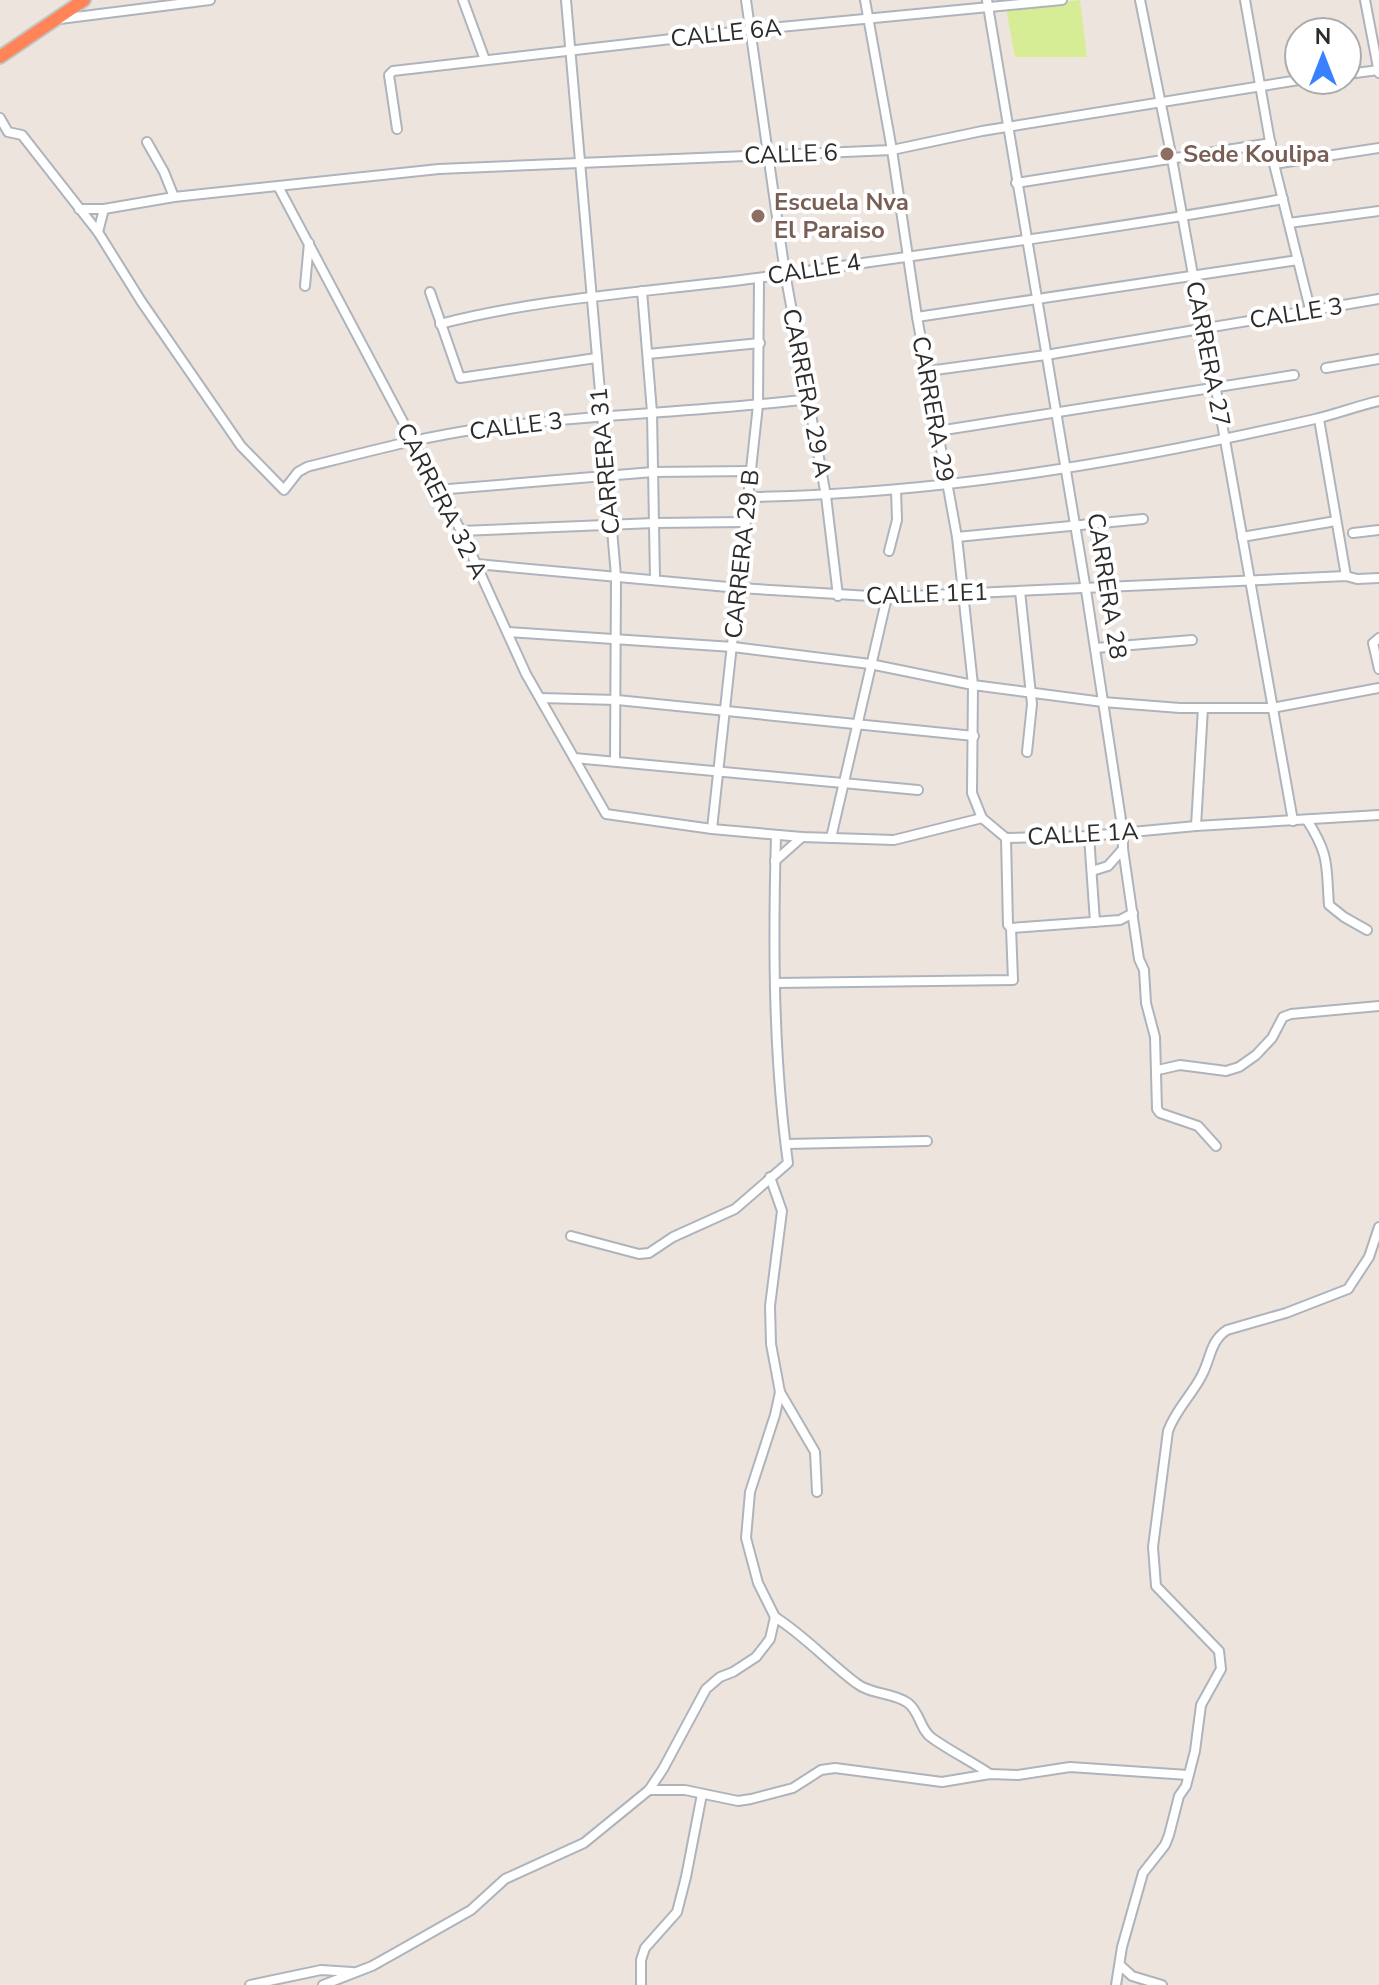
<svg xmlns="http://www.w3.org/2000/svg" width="1379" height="1985" viewBox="0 0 1379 1985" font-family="'Nunito Sans',sans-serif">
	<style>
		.pitch { fill: #d7ed95 }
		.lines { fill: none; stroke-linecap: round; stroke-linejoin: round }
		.minor-casing { stroke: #aeb4bc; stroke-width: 12 }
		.highway-casing { stroke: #c4c4c4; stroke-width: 16 }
		.minor { stroke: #fff; stroke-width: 8 }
		.highway { stroke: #ff8458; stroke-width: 12 }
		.education-dot { fill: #8d6e63; stroke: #fff; stroke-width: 3 }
		.labels { text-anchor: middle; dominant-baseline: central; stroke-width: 8; stroke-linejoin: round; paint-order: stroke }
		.street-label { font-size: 24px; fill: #2c2c2c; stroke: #fff }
		.education-label { font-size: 24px; font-weight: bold; fill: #785e54; stroke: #fff; text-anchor: start }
	</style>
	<rect width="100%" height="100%" fill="#eee4de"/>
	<path class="pitch" d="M1080 0 1087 57H1015L1006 9Z"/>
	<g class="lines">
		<g class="minor-casing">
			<g id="minor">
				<path d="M463 0 485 60"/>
				<path d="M566 0 616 576 615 760"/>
				<path d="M746 0 785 273 826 496 838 596"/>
				<path d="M865 0 892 150 917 317 957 537 973 685 972 793 982 818"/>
				<path d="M987 0 1086 590 1123 833V849L1139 959 1144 970 1146 1003 1155 1037 1157 1109 1160 1113 1198 1126 1216 1146"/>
				<path d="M1140 0 1172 159 1193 275 1205 328 1293 821"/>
				<path d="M1245 0 1274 164 1310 309"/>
				<path d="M1365 0 1379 73"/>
				<path d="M60 19 210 0"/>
				<path d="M1347 74 1379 70"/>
				<path d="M0 118 8 132 22 135 98 232 141 301 241 446 284 490 298 472 307 467C366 452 425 436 486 428 593 414 702 412 809 399"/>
				<path d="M397 129 389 75 393 71 750 30 1062 0"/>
				<path d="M147 142 164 172 174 197"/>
				<path d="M1274 164 1379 148"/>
				<path d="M1016 183 1271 143"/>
				<path d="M279 188 461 531 526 674 606 814 712 829 802 837 894 840 982 818 1006 838 1089 836 1196 826 1379 815"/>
				<path d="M79 209H104L174 197 439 169 892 150 982 131 1299 80"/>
				<path d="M1289 223 1379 211"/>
				<path d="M98 232 104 209"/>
				<path d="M305 286 309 243"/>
				<path d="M642 291 652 412 655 580"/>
				<path d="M430 292 460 378 596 358"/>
				<path d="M917 317 1298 260"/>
				<path d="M440 324C544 297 651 292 757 278 932 253 1108 230 1283 199"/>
				<path d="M648 354 760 343"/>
				<path d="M1326 368 1379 359"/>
				<path d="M928 371 1046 355 1379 299"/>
				<path d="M1319 419 1346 576"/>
				<path d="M938 431 1294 375"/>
				<path d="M437 490 653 472 751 471"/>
				<path d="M749 497C940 494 1128 462 1315 419 1336 414 1357 406 1379 401"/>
				<path d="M461 531 654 523 746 522"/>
				<path d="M1353 533 1379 530"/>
				<path d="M957 537 1143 519"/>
				<path d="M1242 537 1336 521"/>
				<path d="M889 551 897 520 896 490"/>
				<path d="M476 564 739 588 887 597 1346 576 1357 579 1379 578"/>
				<path d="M1020 591 1032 704 1027 752"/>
				<path d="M508 632 733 647 870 664 973 685 1103 702 1180 708H1272L1379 688"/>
				<path d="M1379 638 1373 643 1379 669"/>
				<path d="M1095 648 1192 640"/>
				<path d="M540 698 617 700 974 736"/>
				<path d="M574 758 918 790"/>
				<path d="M1307 820C1330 856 1326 865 1329 905L1344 917 1367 930"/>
				<path d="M1196 826 1203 708"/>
				<path d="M712 829 758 405 759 278"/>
				<path d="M1089 836 1095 922"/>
				<path d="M831 838 887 597"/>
				<path d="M775 861 802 837"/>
				<path d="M1092 871 1108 866 1123 849"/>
				<path d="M1011 928 1120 920 1133 913"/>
				<path d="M776 983 1013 980 1011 928 1008 925 1006 838"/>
				<path d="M1158 1070 1180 1065 1226 1071 1239 1067 1256 1055 1272 1038 1283 1017 1291 1014 1379 1006"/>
				<path d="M786 1144 927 1141"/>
				<path d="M571 1236 639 1254 649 1253 673 1237 735 1209 788 1163C773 1055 773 943 776 835"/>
				<path d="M780 1392 815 1452 817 1492"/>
				<path d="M775 1617C805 1636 828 1662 856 1683 871 1695 893 1692 908 1703 920 1712 920 1730 932 1738 950 1751 971 1761 990 1774"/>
				<path d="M649 1790H685L738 1801 751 1799 793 1788 821 1770 835 1768 942 1782 990 1774 1018 1775 1070 1767 1188 1775"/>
				<path d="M1120 1965 1132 1976 1162 1985"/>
				<path d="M250 1985 321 1970 352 1972"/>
				<path d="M323 1985 372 1966 397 1952 471 1910 505 1879 584 1843 649 1790 663 1769 706 1689 720 1677 733 1672 756 1657 770 1639 775 1617 758 1583 746 1538 750 1492 775 1415 780 1392 771 1344 770 1306 782 1211 770 1177"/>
				<path d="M641 1985V1960L645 1948 677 1912 686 1877 702 1794"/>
				<path d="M1116 1985 1122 1947 1143 1873 1165 1845 1169 1835 1179 1796 1186 1786 1195 1751 1201 1705 1221 1669 1219 1651 1156 1586 1153 1547 1168 1431C1176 1409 1192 1395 1202 1375 1211 1358 1210 1341 1227 1330L1286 1313 1348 1289 1369 1257 1379 1227"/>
			</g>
		</g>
		<g class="highway-casing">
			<path id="highway" d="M0 57 84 0"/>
		</g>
		<use href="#minor" class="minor"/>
		<use href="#highway" class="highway"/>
	</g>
	<g class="education-dot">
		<circle cx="1167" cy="154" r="8"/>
		<circle cx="758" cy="216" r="8"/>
	</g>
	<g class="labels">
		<g class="street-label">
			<text transform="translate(726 33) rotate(-6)">CALLE 6A</text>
			<text transform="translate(791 154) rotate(-2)">CALLE 6</text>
			<text transform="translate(814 269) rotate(-9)">CALLE 4</text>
			<text transform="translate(1296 313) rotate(-9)">CALLE 3</text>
			<text transform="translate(1208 354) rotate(79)">CARRERA 27</text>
			<text transform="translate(807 393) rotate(79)">CARRERA 29 A</text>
			<text transform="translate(933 409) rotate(80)">CARRERA 29</text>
			<text transform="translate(516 426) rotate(-7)">CALLE 3</text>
			<text transform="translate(605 461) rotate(-95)">CARRERA 31</text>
			<text transform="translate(442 501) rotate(63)">CARRERA 32 A</text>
			<text transform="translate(742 554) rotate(-84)">CARRERA 29 B</text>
			<text transform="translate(1107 586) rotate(81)">CARRERA 28</text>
			<text transform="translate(927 594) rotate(-2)">CALLE 1E1</text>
			<text transform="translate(1083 834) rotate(-3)">CALLE 1A</text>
		</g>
		<g class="education-label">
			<text x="1183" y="154">Sede Koulipa</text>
			<text x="774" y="202">Escuela Nva<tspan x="774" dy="28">El Paraiso</tspan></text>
		</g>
	</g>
	<g transform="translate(1323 56)"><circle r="38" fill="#ffffff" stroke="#ababab" stroke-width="2"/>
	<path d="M0-6L14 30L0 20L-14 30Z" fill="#3a81ff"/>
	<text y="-12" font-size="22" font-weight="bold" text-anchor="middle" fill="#2c2c2c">N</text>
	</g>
</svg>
